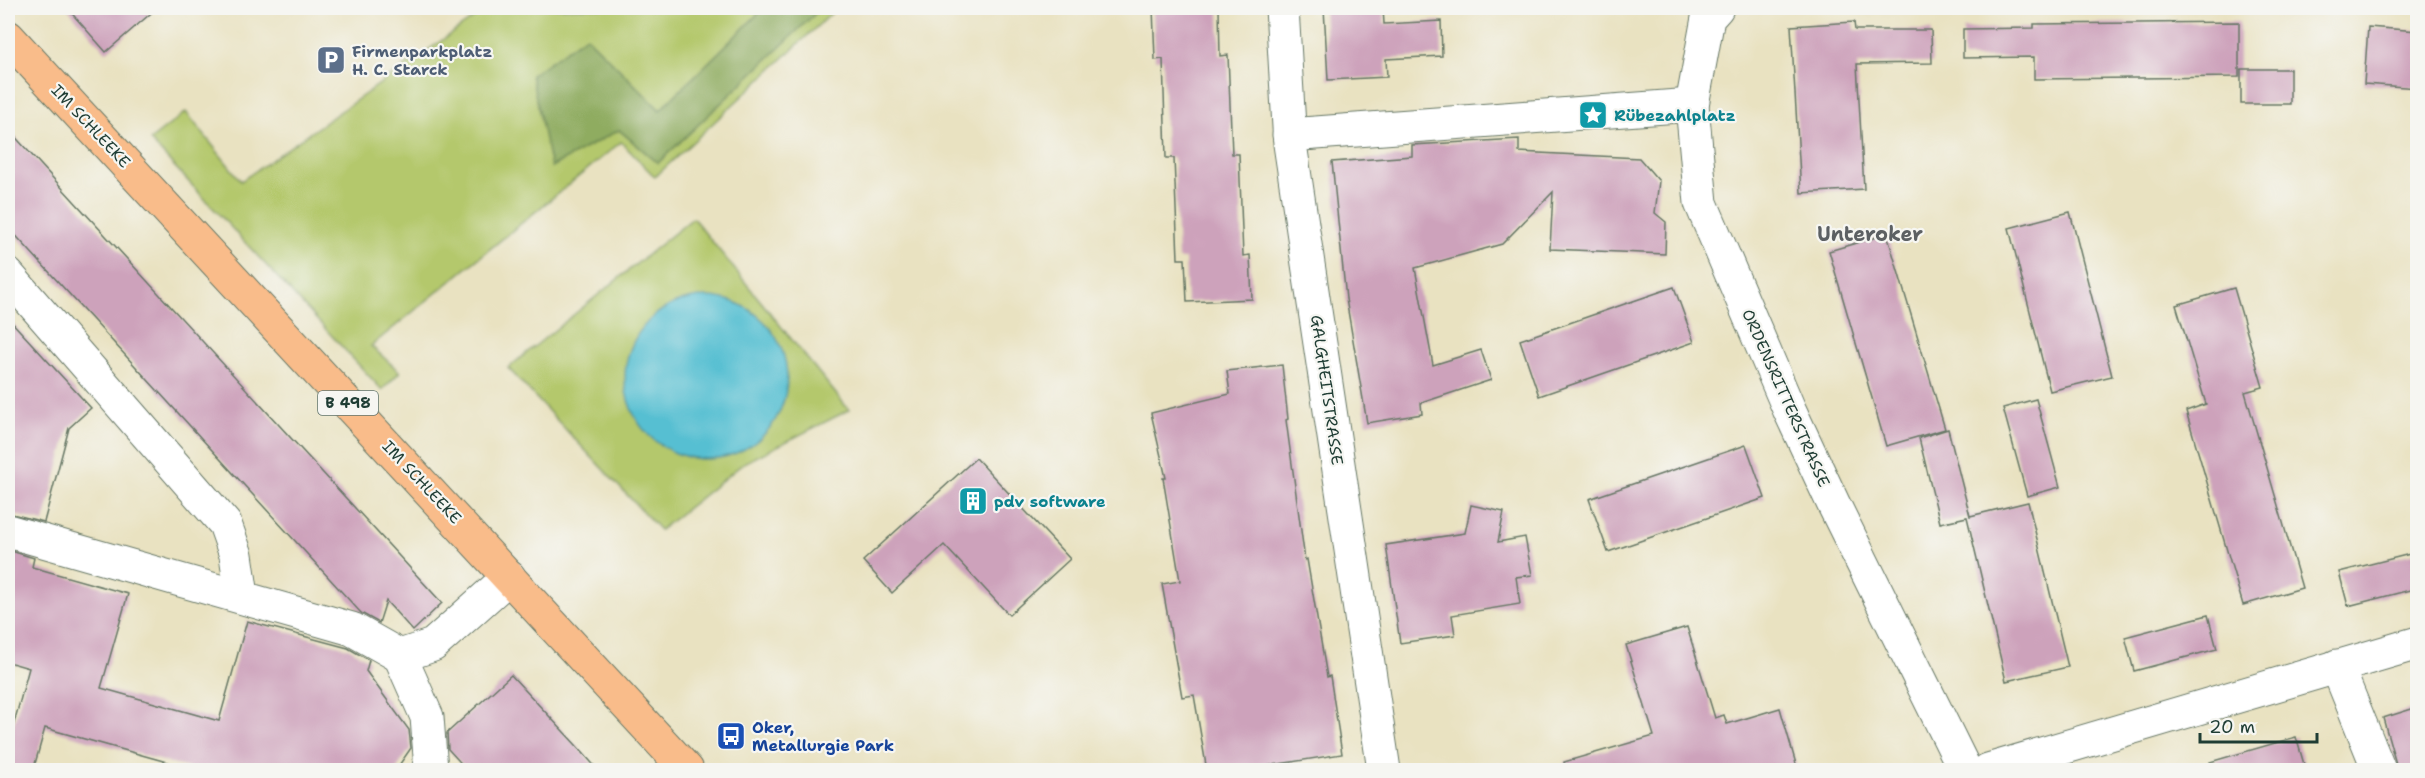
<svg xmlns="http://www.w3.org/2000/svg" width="2425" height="778" viewBox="0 0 2425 778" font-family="'Shantell Sans',sans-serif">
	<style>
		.green { fill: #b4c86c; stroke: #6a8250; stroke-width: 1.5 }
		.forest { fill: #8fac60; stroke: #57744a; stroke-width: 1.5 }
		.water { fill: #56bfd2; stroke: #3a7e83; stroke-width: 1.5 }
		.building { fill: #cda2bb }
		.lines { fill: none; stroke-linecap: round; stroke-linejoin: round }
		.minor-casing { stroke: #667765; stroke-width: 35 }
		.major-casing { stroke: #667765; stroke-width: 35 }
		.minor { stroke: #fff; stroke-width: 33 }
		.major { stroke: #f9bc8a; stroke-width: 33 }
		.labels { text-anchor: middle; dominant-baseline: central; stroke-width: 4.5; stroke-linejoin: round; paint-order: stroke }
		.shield { fill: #f6f6f2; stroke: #60746d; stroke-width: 1.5 }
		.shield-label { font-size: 15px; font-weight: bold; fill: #1f3d34 }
		.service-label { font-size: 16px; font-weight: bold; fill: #4e5e75; stroke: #f6f6f2; text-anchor: start }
		.culture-label { font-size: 16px; font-weight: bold; fill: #0d838f; stroke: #f6f6f2; text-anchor: start }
		.street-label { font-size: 16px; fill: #1f3d34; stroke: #f6f6f2 }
		.transit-label { font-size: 16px; font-weight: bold; fill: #164399; stroke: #f6f6f2; text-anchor: start }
		.quarter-label { font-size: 20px; font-weight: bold; fill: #5c6063; stroke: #f6f6f2 }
	</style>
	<rect width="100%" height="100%" fill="#f6f6f2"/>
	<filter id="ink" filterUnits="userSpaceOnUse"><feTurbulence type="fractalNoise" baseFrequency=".0167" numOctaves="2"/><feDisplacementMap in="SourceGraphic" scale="12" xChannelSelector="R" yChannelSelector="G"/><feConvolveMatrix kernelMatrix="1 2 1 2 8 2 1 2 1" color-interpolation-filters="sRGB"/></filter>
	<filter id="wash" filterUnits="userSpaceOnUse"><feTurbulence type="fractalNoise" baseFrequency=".008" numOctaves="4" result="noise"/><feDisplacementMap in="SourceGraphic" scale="24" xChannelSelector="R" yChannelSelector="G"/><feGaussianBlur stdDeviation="1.35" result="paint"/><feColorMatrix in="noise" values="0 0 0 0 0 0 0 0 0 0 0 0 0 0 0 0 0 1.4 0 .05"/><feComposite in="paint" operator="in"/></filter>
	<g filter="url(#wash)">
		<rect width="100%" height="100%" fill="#e9e2c1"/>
		<g class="green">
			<path d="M488 8H764L660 110 586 36 619 130 658 163 821 8H837L655 177 621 142 371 346 400 372 382 390 150 140 186 112 241 181Z"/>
			<path d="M693 218 849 410 744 463 660 530 508 368Z"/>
		</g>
		<path class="forest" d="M764 8H821L658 163 619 130 551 167 531 75 586 36 660 110Z"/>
		<circle class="water" cx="706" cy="378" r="81"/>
		<g id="blocks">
			<g class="building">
				<path d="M67 8H157L106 52Z"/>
				<path d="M1153 8H1219L1220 56 1228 55 1232 154H1239L1243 256 1250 255 1252 299 1187 302 1185 259H1178L1174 158H1166L1163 59 1155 60Z"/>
				<path d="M1324 8H1383L1384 24 1441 21 1442 56 1386 59 1387 77 1328 80Z"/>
				<path d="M1854 22 1855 30H1931L1932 63 1857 64 1864 189 1801 193 1791 26Z"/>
				<path d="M2239 22V77L2034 79V57L1963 58V29L2034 28V24Z"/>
				<path d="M2368 27 2418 31V88L2364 84Z"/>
				<rect x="2241" y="69" width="49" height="35"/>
				<path d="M8 129 442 603 413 631 386 601 379 623 361 613 8 227Z"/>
				<path d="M1519 139V152L1639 158 1659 181 1655 213 1666 222 1665 254 1550 249 1553 192 1502 244 1415 268 1433 365 1481 350 1491 380 1421 403 1422 414 1367 423 1346 299 1332 162 1412 156V145Z"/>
				<path d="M2070 212 2112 376 2050 391 2009 228Z"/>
				<path d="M1887 234 1945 429 1886 446 1829 251Z"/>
				<path d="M1674 287 1694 342 1539 396 1520 340Z"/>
				<path d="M2234 288 2263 387 2245 392 2302 588 2243 605 2186 411 2206 404 2176 305Z"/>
				<path d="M8 318 91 408 69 428 44 522 8 513Z"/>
				<path d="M1282 365 1288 419 1286 420 1305 560 1307 559 1327 677 1330 676 1342 754 1234 771H1207L1194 695 1182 697 1162 584 1180 581 1163 478H1166L1151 413 1230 394 1227 371Z"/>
				<path d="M2036 399 2060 487 2027 496 2003 408Z"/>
				<path d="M1948 429 1970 516 2028 502 2068 667 2006 681 1967 517 1940 523 1919 438Z"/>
				<path d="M1746 445 1765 498 1608 552 1589 499Z"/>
				<path d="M976 458 1070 559 1009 615 944 545 892 593 863 561Z"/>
				<path d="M1471 505 1504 512 1498 542 1525 537 1532 575 1516 577 1520 604 1452 615 1455 635 1400 643 1386 545 1465 533Z"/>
				<path d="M8 550 34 558 32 567 128 594 101 688 219 721 247 621 348 648 369 660 366 671 409 730 411 748 395 771H199L45 728 33 771H8V745L29 668 8 662Z"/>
				<path d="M2418 552V588L2348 606 2339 572Z"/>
				<path d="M2208 615 2217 649 2134 671 2125 637Z"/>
				<path d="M1687 627 1715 718 1724 715 1727 724 1780 708 1798 771H1565L1564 762 1654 736 1626 645Z"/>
				<path d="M511 675 576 745 599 771H468L448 749 447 733Z"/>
				<path d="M2418 707V771H2398L2383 718Z"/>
				<path d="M2296 737 2306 771H2211L2210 762Z"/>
			</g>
		</g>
	</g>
	<g filter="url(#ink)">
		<use href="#blocks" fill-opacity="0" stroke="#667765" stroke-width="1.5"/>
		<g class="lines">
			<g class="minor-casing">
				<g id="minor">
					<path d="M1282 8 1290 144 1384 770"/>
					<path d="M1717 8 1708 18 1692 105 1701 203 1789 409 1833 503 1965 770"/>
					<path d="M1289 135 1692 105"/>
					<path d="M8 275 225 524 236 555 242 596"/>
					<path d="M8 531 352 629 400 656 433 645 509 577"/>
					<path d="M400 656 427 717 431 770"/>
					<path d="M2337 666 2379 770"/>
					<path d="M1988 770 2418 643"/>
				</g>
			</g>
			<g class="major-casing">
				<path id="major" d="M8 37 687 770"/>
			</g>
			<use href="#minor" class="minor"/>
			<use href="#major" class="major"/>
		</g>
	</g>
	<defs>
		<g id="parking-square" transform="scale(1.5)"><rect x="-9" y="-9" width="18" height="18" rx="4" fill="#5c6f8a" stroke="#f6f6f2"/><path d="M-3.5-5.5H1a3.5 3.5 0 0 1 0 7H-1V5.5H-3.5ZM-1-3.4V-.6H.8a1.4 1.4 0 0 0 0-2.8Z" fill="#fff"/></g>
		<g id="sight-square" transform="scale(1.5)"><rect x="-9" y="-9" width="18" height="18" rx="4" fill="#0f9aa8" stroke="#f6f6f2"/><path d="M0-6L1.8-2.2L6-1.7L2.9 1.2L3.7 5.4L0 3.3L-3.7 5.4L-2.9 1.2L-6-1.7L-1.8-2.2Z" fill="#fff"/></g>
		<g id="building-square" transform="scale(1.5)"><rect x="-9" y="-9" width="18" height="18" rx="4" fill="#0f9aa8" stroke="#f6f6f2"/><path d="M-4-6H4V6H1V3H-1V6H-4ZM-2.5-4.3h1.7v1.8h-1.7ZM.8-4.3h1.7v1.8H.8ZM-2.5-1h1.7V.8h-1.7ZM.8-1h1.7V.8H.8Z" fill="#fff"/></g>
		<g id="bus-square" transform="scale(1.5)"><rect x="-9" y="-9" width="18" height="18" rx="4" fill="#1a4fb4" stroke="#f6f6f2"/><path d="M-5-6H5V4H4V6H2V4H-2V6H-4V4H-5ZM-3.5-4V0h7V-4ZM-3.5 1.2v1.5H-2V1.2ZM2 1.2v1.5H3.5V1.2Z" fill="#fff"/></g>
	</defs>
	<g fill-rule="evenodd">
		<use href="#parking-square" x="331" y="60"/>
		<use href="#sight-square" x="1593" y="115"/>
		<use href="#building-square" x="973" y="501"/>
		<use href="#bus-square" x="731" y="736"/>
	</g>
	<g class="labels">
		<rect class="shield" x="318" y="391" width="60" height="24" rx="4.5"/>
		<g class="shield-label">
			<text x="348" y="403">B 498</text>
		</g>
		<g class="service-label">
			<text x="352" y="51">Firmenparkplatz<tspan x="352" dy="18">H. C. Starck</tspan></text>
		</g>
		<g class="culture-label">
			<text x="1614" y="115">Rübezahlplatz</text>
			<text x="994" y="501">pdv software</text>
		</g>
		<g class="street-label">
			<text transform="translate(91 126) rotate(47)">IM SCHLEEKE</text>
			<text transform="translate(1327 390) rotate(82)">GALGHEITSTRASSE</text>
			<text transform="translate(1786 398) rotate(66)">ORDENSRITTERSTRASSE</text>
			<text transform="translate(422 482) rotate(47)">IM SCHLEEKE</text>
		</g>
		<g class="transit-label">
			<text x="752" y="727">Oker,<tspan x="752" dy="18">Metallurgie Park</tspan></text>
		</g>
		<g class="quarter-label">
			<text x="1870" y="234">Unteroker</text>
		</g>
	</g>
	<rect width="2425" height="778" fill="none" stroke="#f6f6f2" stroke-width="30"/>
	<path d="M2200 733v9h117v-9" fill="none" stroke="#1f3d34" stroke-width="3"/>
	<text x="2209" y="733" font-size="18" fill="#1f3d34" stroke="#f6f6f2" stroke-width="4.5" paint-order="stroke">20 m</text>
</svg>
